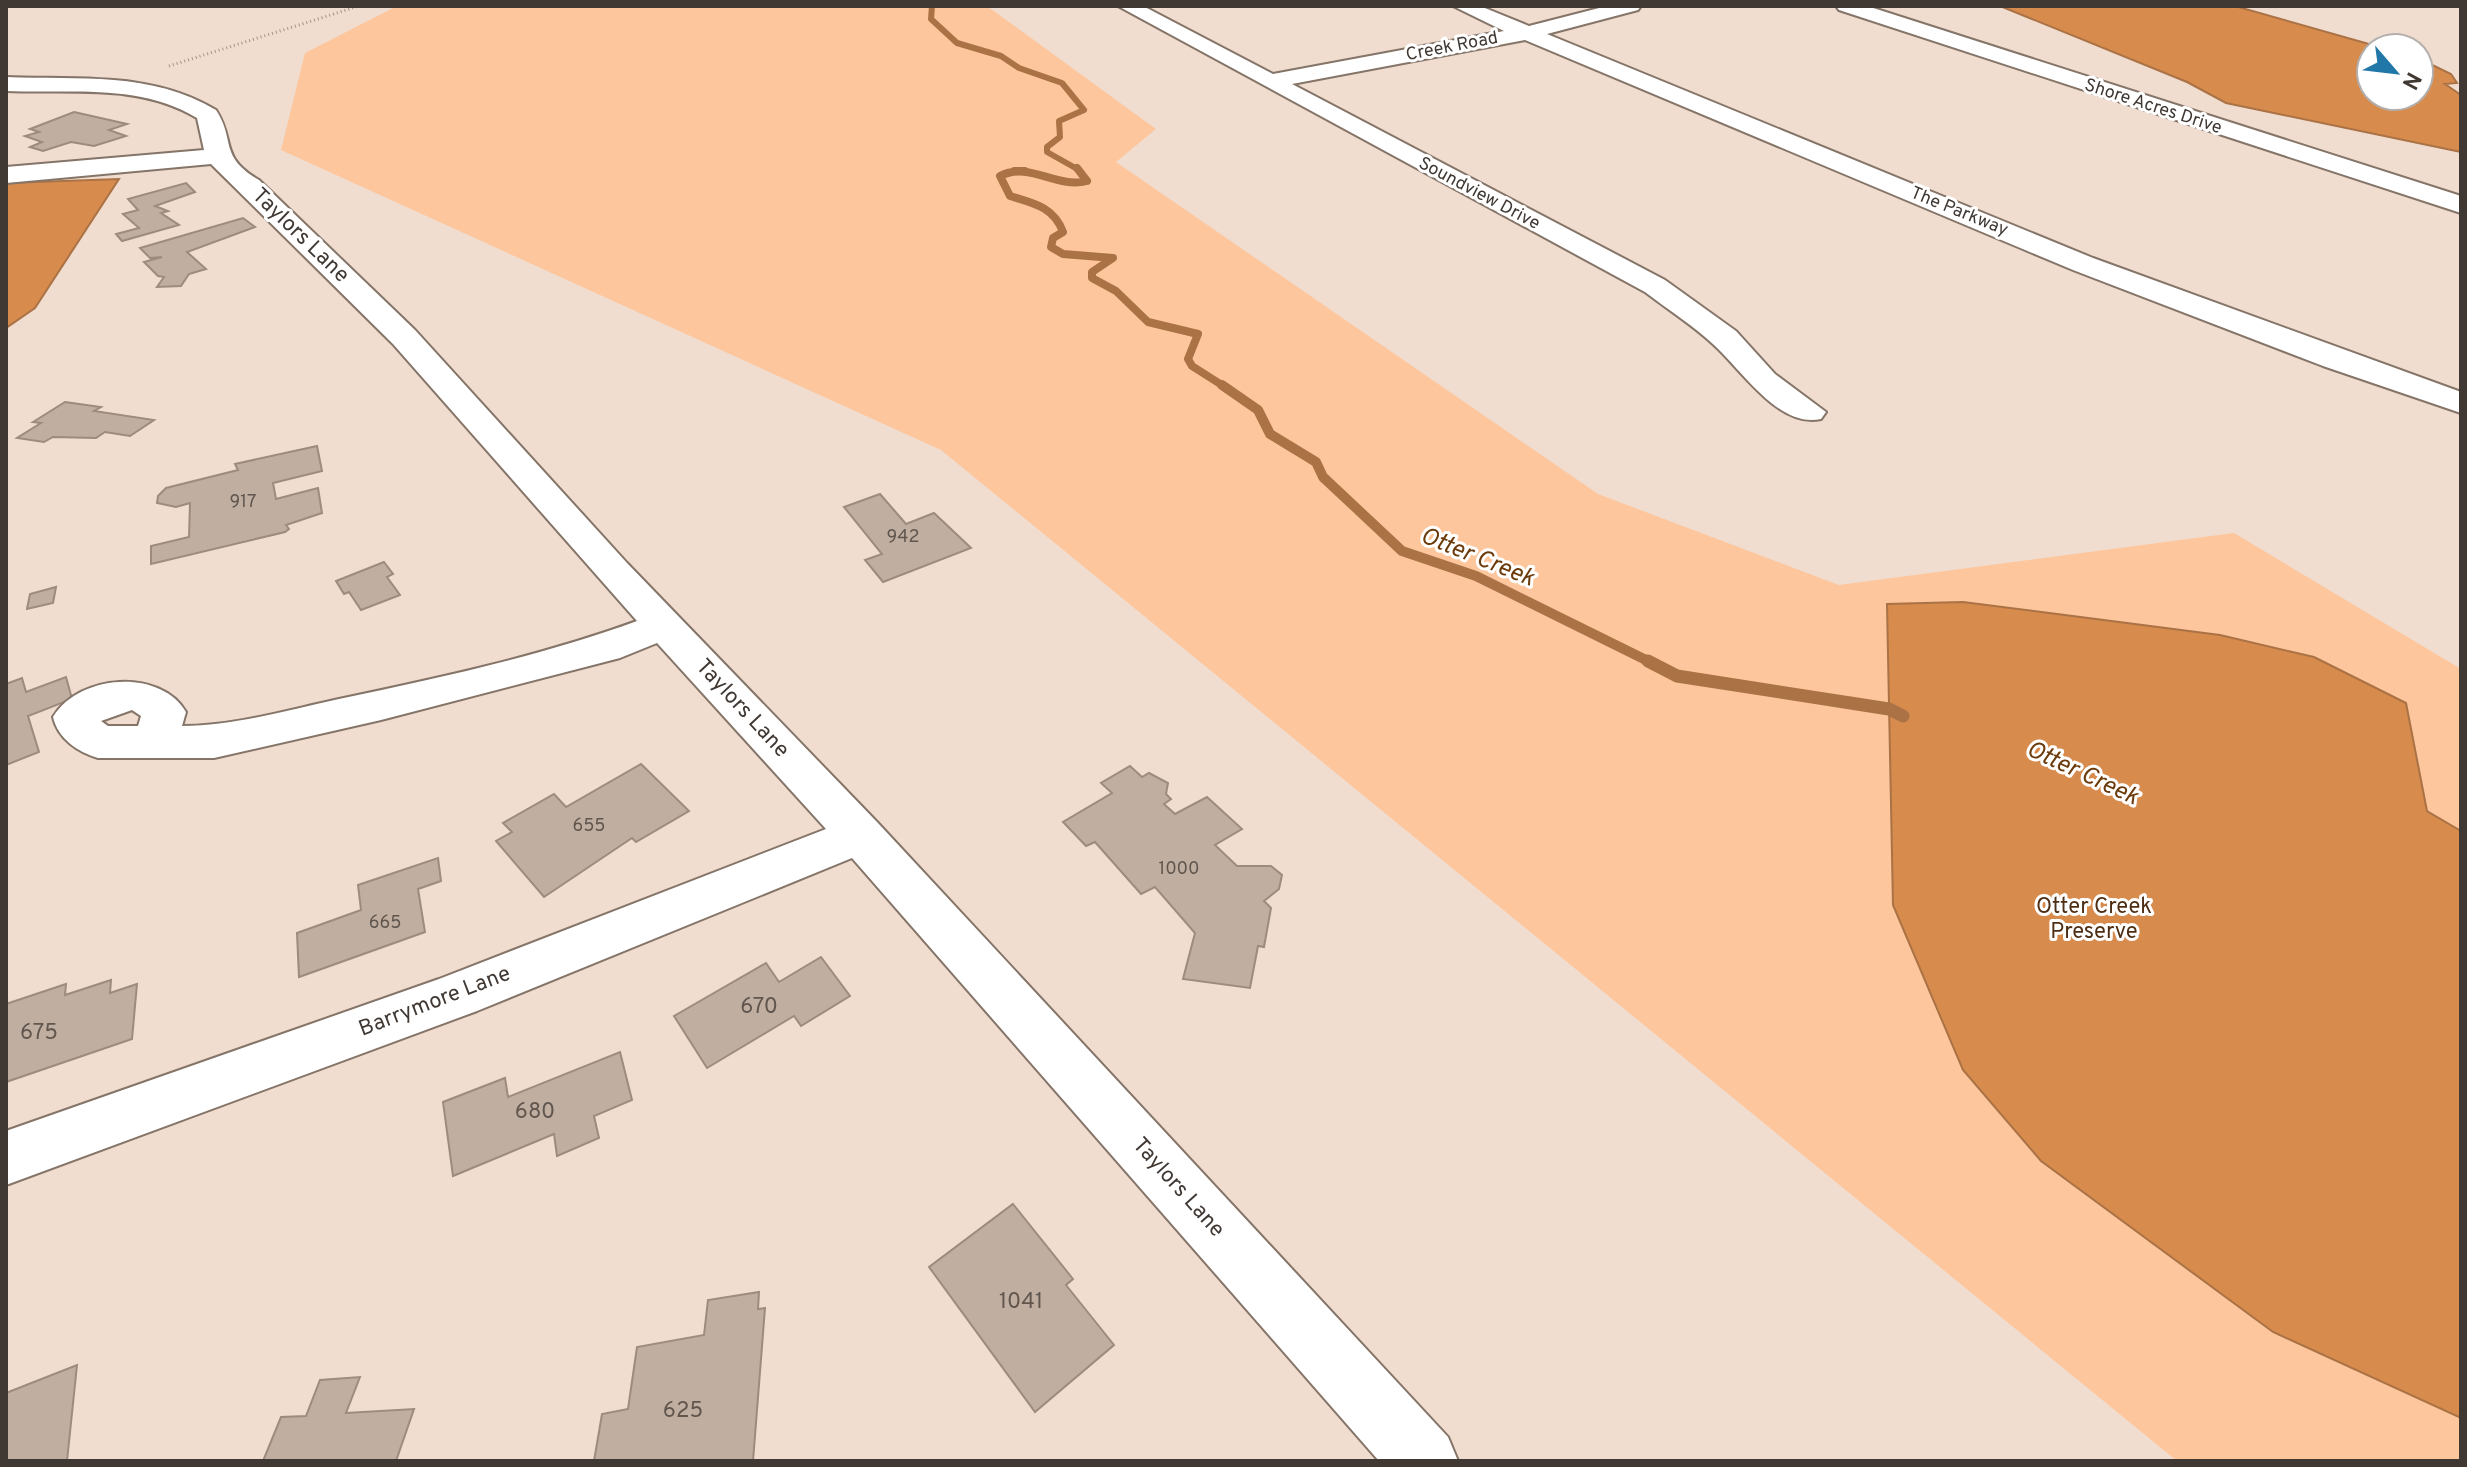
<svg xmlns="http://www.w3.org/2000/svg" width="2467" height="1467" viewBox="0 0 2467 1467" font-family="Overpass,sans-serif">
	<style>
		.green { fill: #fdc69d }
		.water { fill: #d78b4d; stroke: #aa7245; stroke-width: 2 }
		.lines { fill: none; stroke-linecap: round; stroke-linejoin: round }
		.stream-far3 { stroke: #aa7245; stroke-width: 6 }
		.stream-far2 { stroke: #aa7245; stroke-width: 8 }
		.stream-far1 { stroke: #aa7245; stroke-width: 10 }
		.stream { stroke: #aa7245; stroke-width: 13 }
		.building { fill: #c0aea1; stroke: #9c8b7e; stroke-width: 2 }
		.minor-casing { stroke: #857468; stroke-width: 4 }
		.path { stroke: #a3958b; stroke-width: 3; stroke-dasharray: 1 3; stroke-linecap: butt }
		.minor { fill: #fff; fill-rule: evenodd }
		.labels { text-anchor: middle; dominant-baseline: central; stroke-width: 6; stroke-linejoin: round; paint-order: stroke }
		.far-street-label { font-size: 18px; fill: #403833; stroke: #fff }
		.number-label { font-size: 18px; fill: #60564e }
		.street-label { font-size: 22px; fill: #403833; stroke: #fff }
		.park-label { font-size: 22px; fill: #4e2e14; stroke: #fff }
		.near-number-label { font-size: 22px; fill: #60564e }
		.water-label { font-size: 24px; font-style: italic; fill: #6c3b0b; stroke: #fff }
	</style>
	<rect width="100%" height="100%" fill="#f0ddcf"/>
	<path class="green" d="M397 6H987L1156 129 1116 162 1598 494 1839 585 2234 533 2461 669V1461H2177L941 450 281 150 305 53Z"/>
	<g class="water">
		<path d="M2000 6H2235L2383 48H2371V96H2419V59L2422 60 2451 74 2457 83 2445 84 2461 95V152L2226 103 2187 82Z"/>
		<path d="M119 179 35 308 6 328V183Z"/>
		<path d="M1963 602 2220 635 2314 657 2406 703 2427 811 2461 831V1418L2273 1332 2041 1161 1963 1070 1893 905 1887 604Z"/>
	</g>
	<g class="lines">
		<g class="stream-far3">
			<path d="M932 6 931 19 957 43 1001 56 1019 68 1062 83 1084 110 1059 121 1060 137 1047 147V152L1079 170"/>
			<path d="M1014 170H1025"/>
		</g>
		<path class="stream-far2" d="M1077 168 1087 181C1056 189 1030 161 1000 176L1010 196C1033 203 1054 207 1063 232L1053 238 1051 247 1063 254 1113 258 1092 272V278L1116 291 1148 322 1198 334 1188 359 1192 366 1225 387"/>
		<path class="stream-far1" d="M1222 385 1258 410 1270 434 1316 462 1323 477 1402 551 1476 576 1652 663"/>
		<path class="stream" d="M1648 661 1677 676 1889 709 1903 716"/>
	</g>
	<g class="building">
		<path d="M74 112 127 124 109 130 126 136 94 146 71 142 43 151 30 147 42 142 25 136 39 132 30 129Z"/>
		<path d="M186 183 195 192 155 206 168 211 161 213 179 225 122 241 116 234 139 228 123 214 138 210 128 199Z"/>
		<path d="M243 218 255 227 187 252 206 269 189 274 181 286 157 287 164 277 158 276 144 262 162 257 150 258 140 248Z"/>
		<path d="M65 402 101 407 94 411 154 420 130 436 105 432 96 438 53 437 44 442 17 438 41 423 33 422Z"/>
		<path d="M317 446 322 471 273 483 276 499 318 488 322 513 286 525 289 529 285 532 151 564V546L189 537 190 503 176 507 157 503 158 496 166 488 238 470 235 464Z"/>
		<path d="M880 494 906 524 934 513 971 548 883 582 865 560 882 554 844 507Z"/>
		<path d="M384 562 393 574 387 577 400 595 361 610 349 592 344 594 336 581Z"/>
		<path d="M56 587 53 603 27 609 30 594Z"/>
		<path d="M66 677 72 699 28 716 39 752 6 765V684L22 678 26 692Z"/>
		<path d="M641 764 689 811 636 842 632 838 544 897 496 841 512 832 503 823 554 794 566 807Z"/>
		<path d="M1130 766 1142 777 1149 773 1168 783 1166 794 1171 799 1164 804 1175 814 1207 797 1242 829 1215 845 1237 866H1271L1282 875 1279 889 1264 901 1271 908 1264 947 1258 946 1250 988 1183 979 1195 933 1155 887 1141 894 1095 842 1086 846 1063 822 1112 793 1101 783Z"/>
		<path d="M438 858 441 881 418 889 425 932 299 977 297 933 361 910 358 885Z"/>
		<path d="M821 957 850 996 801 1026 794 1016 707 1068 674 1016 766 963 779 982Z"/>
		<path d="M111 980 110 993 137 984 132 1039 6 1082V1004L66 984 65 995Z"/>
		<path d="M620 1052 632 1100 594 1116 599 1138 557 1156 554 1134 453 1176 443 1102 505 1078 508 1097Z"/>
		<path d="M1013 1204 1073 1279 1066 1285 1114 1345 1035 1412 929 1267Z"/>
		<path d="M759 1292 758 1309 765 1308 753 1461H594L602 1414 628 1409 637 1347 704 1335 708 1300Z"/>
		<path d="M77 1365 67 1461H6V1393Z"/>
		<path d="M360 1377 346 1413 414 1409 396 1461H263L281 1417 306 1416 320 1380Z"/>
	</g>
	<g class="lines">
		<g class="minor-casing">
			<g id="minor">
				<path d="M1118 6H1143L1273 74 1504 31 1453 6H1480L1529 26 1607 6H1641L1638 10 1547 34 2093 258 2461 392V413L2323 366 2073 270 1525 40 1292 84 1665 280 1736 331 1775 374 1826 412 1821 419C1779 429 1741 369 1714 345 1693 325 1667 309 1645 292Z"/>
				<path d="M1836 6H1867L2461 196V213L1839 10Z"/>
				<path d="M6 77C79 80 151 71 216 110 236 140 218 156 259 180L415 330 627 563 877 822 1448 1437 1458 1461H1379L852 858 477 1011 6 1185V1131L439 979 826 829 657 643 620 658 381 720 214 758H98C78 752 58 739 53 717 79 674 160 668 186 712L182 726C235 726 287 710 339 699 439 678 541 656 637 621L393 344 211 164 6 183V167L204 150 197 118C139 83 71 94 6 91ZM132 710 141 716 138 726H108L101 721Z"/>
			</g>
		</g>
		<path class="path" d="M169 66 359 6"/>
		<use href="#minor" class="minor"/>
	</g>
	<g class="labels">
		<g class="far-street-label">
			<text transform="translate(1452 47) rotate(-11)">Creek Road</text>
			<text transform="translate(2153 107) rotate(18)">Shore Acres Drive</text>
			<text transform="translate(1479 194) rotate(28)">Soundview Drive</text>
			<text transform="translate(1959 212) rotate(22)">The Parkway</text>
		</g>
		<g class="number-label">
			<text x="243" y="502">917</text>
			<text x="903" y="537">942</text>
			<text x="589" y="826">655</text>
			<text x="1179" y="869">1000</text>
			<text x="385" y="923">665</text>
		</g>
		<g class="street-label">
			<text transform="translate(300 236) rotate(44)">Taylors Lane</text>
			<text transform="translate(742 709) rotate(47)">Taylors Lane</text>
			<text transform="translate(435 1002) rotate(-21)">Barrymore Lane</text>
			<text transform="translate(1178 1188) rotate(48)">Taylors Lane</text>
		</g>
		<g class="park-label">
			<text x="2094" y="907">Otter Creek<tspan x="2094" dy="25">Preserve</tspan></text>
		</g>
		<g class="near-number-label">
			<text x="759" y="1007">670</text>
			<text x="39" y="1033">675</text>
			<text x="535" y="1112">680</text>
			<text x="1021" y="1302">1041</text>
			<text x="683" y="1411">625</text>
		</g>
		<g class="water-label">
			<text transform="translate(1477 558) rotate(22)">Otter Creek</text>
			<text transform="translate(2082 774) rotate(25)">Otter Creek</text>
		</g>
	</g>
	<rect width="2467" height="1467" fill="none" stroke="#403833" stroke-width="16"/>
	<g transform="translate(2395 72) rotate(118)"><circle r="38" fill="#ffffff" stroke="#b3afad" stroke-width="2"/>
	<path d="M0-6L14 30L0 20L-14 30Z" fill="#2177a7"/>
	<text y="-12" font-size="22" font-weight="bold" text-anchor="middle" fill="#403833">N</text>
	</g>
</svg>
